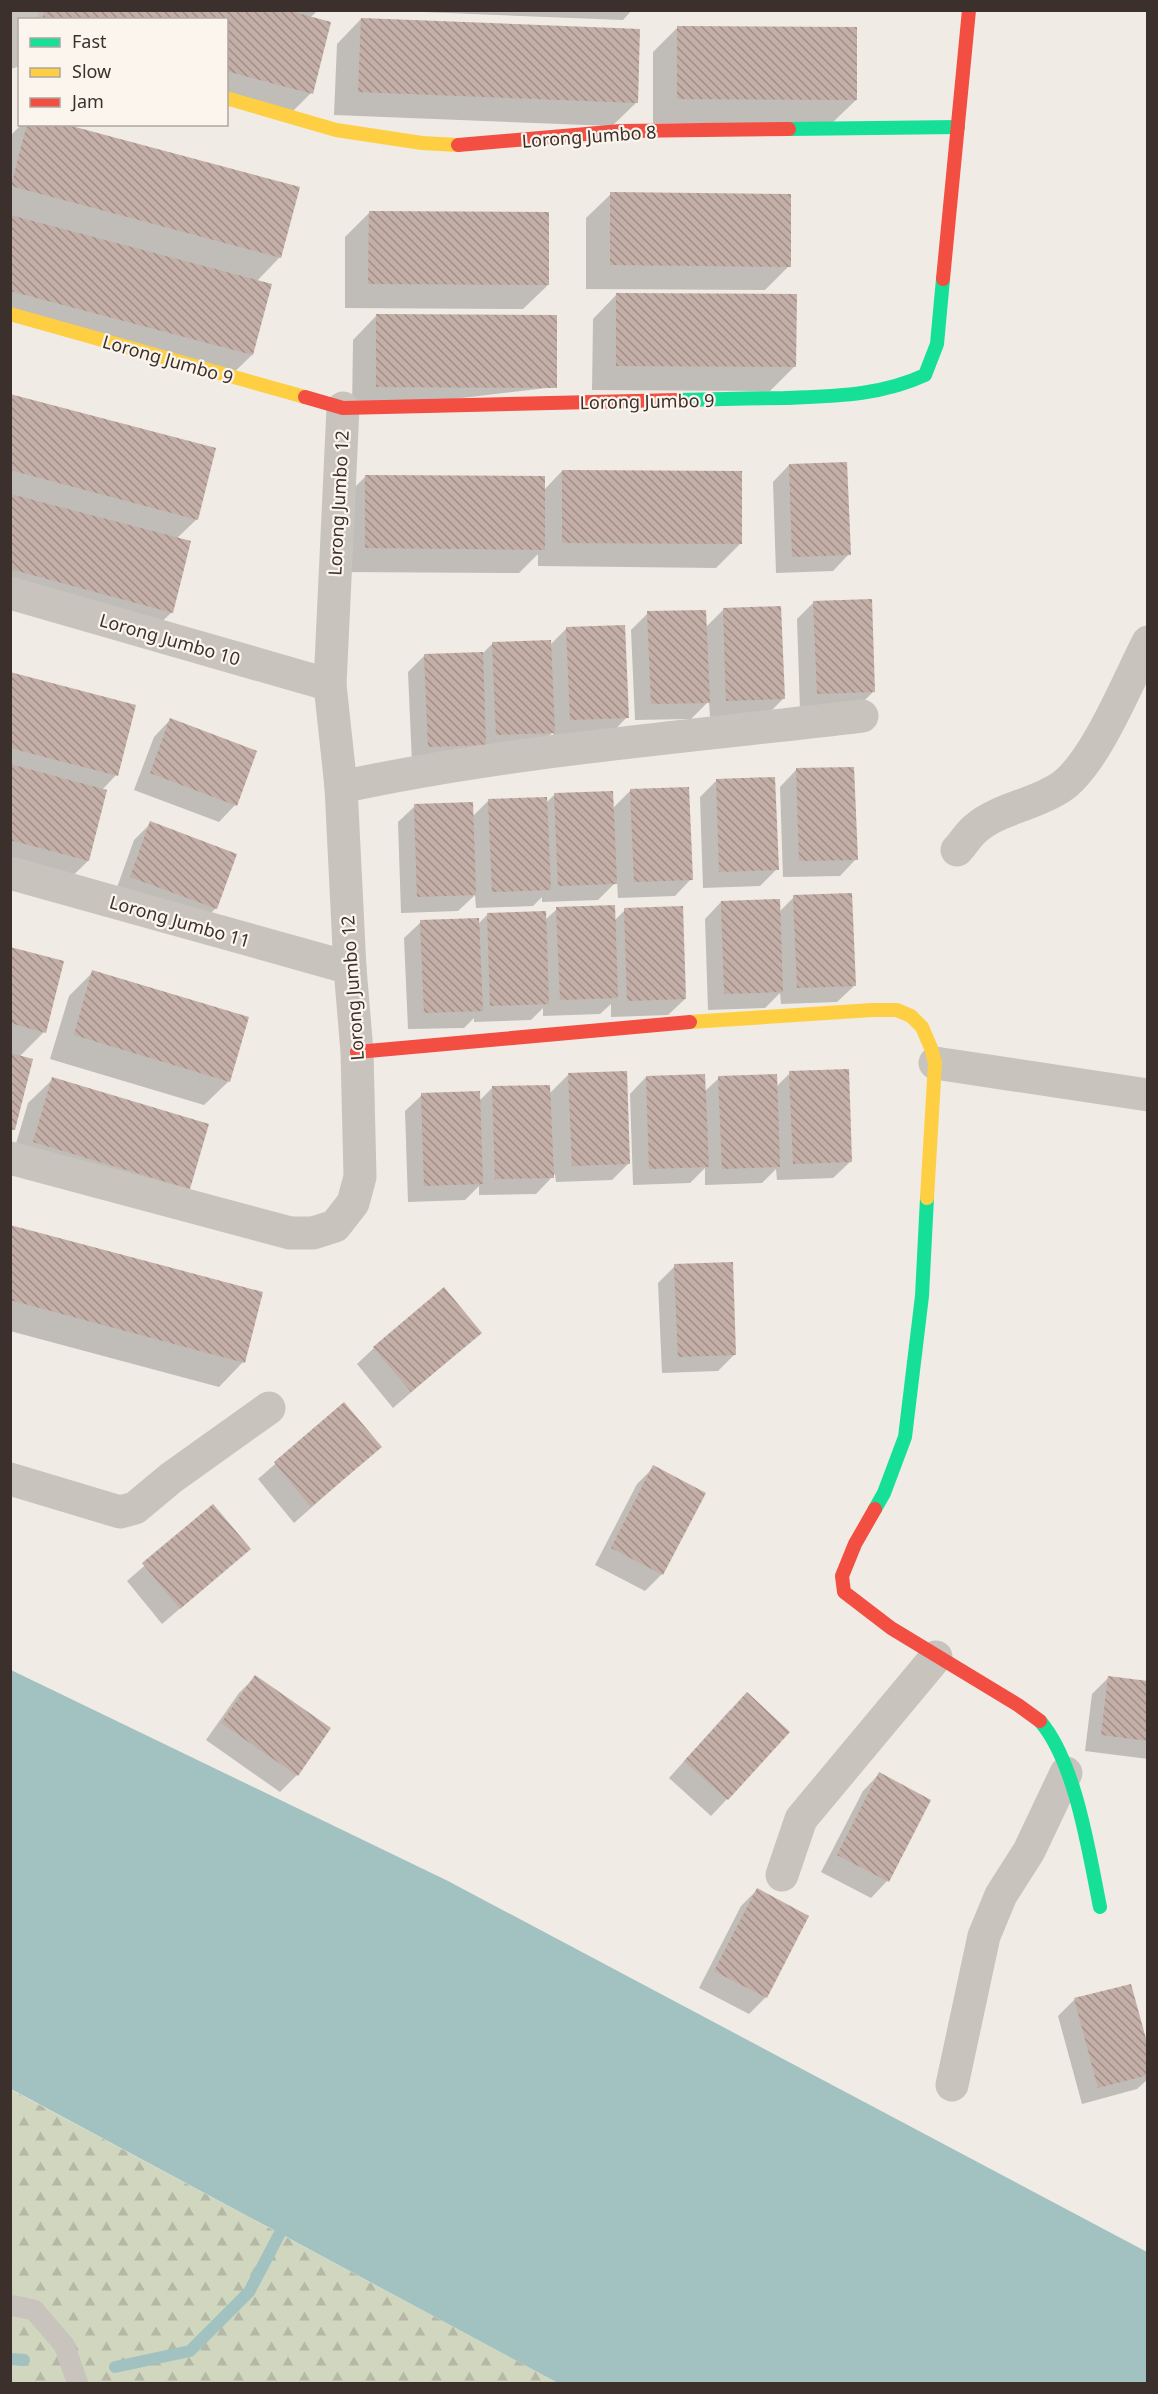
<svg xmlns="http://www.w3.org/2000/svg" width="1158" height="2394" viewBox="0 0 1158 2394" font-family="'Noto Sans',sans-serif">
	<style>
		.forest { fill: url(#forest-firs) }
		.water { fill: #a1c2c1 }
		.shadow { fill: #0003 }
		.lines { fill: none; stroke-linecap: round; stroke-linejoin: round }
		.stream { stroke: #a1c2c1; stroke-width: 12 }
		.building { fill: url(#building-back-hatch) }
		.lane { stroke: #c9c3be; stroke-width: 21 }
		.street { stroke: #c9c3be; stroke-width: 33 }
		.fast { stroke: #16e098; stroke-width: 14 }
		.slow { stroke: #ffcf43; stroke-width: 14 }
		.jam { stroke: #f24e42; stroke-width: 14 }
		.labels { text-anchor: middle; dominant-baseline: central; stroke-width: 4.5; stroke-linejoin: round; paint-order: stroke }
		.street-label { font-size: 18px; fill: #3b302b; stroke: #fbf5ee }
	</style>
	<defs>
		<pattern id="forest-firs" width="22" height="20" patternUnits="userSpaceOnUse" patternTransform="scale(1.5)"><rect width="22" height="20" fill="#d1d6bf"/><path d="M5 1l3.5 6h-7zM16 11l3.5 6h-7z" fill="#b4b8a4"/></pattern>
		<pattern id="building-back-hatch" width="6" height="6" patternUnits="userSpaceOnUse" patternTransform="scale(1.5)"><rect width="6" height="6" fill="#c3afa7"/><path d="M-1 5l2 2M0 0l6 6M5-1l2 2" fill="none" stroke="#a08f88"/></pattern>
	</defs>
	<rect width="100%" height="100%" fill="#f0ebe5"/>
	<path class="forest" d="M10 2089 558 2383H11Z"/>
	<path class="water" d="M11 1670 448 1881 1147 2252V2383H558L11 2089Z"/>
	<g class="shadow">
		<path d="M27 10H318L310 18 311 93 287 117 226 101V20H25Z"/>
		<path d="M372 10H632L623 20Z"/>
		<path d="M705 10H840L839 11Z"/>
		<path d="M361 19 637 102 612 126 334 115 337 44Z"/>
		<path d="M677 28 856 100 831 124 653 123V52Z"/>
		<path d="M22 124H59L280 257 256 282 252 355 227 379 10 321V136Z"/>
		<path d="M611 194 789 266 765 290 586 289V218Z"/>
		<path d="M369 213 548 285 523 309 345 308V237Z"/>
		<path d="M617 294 795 366 770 391 592 390 593 319Z"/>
		<path d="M377 315 555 387 352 411 353 340Z"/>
		<path d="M10 395 197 519 176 539 172 612 147 636 10 600Z"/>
		<path d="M789 465 849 554 833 571 776 573 773 482Z"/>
		<path d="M562 471 741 543 716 568 538 566V554L519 573 341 572V501L365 477 544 490Z"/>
		<path d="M814 602 874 691 857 708 800 710 797 619Z"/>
		<path d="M723 610 783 699 767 715 710 717 709 701 691 719 635 720 631 630 648 613 705 628Z"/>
		<path d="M567 628 627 717 611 734 553 736V732L537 749 412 763 408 672 425 655 483 653 493 643 550 645Z"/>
		<path d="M10 673 116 775 102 790 88 861 63 885 10 871Z"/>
		<path d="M170 720 235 805 219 822 134 790 154 737Z"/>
		<path d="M796 770 856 859 840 876 783 877 780 787Z"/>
		<path d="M717 780 777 869 760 886 703 888 700 797Z"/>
		<path d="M631 790 691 879 675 896 618 898 617 881 598 900 542 902V897L533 906 476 908 475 895 458 911 401 913 398 822 415 806 472 817 489 800 546 803 555 794 612 809Z"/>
		<path d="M151 823 216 908 199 925 115 893 134 840Z"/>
		<path d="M794 897 854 986 837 1002 781 1004 780 993 765 1008 708 1010 705 919 721 902 779 912Z"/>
		<path d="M557 909 614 921 625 910 685 999 668 1015 611 1017V1004L600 1014 543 1016V1008L531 1020 474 1022V1018L464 1028 408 1029 404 938 421 922 478 924 488 914 544 921Z"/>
		<path d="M10 949 44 1032 19 1057 13 1129 10 1132Z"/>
		<path d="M93 972 229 1081 204 1105 50 1059 69 996Z"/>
		<path d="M790 1073 850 1162 833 1178 777 1180 776 1169 762 1183 705 1185V1168L690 1183 633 1185 630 1094 646 1077 704 1092 719 1078 776 1087Z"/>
		<path d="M569 1074 629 1163 612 1180 556 1182 555 1174 536 1194 479 1195V1186L465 1200 408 1202 405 1111 422 1095 478 1102 492 1088 549 1094Z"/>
		<path d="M53 1079 188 1188 164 1212 10 1164 28 1103Z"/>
		<path d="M10 1226 243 1362 219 1387 10 1331Z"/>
		<path d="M675 1266 735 1354 718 1371 662 1373 658 1283Z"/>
		<path d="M444 1290 480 1333 393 1408 357 1364 374 1348Z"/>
		<path d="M344 1404 380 1447 294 1523 258 1479Z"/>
		<path d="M654 1467 662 1574 645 1591 595 1565 637 1484Z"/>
		<path d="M213 1506 249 1549 162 1624 127 1581Z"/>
		<path d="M255 1677 329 1728 297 1775 280 1792 206 1740 239 1693Z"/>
		<path d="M1108 1678 1148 1682V1759L1085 1751 1092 1694Z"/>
		<path d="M730 1710 727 1799 711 1816 669 1778Z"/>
		<path d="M879 1774 887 1881 871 1898 821 1872 863 1791Z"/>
		<path d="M757 1890 766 1997 749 2014 699 1988 741 1906Z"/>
		<path d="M1130 1985 1148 2052V2079L1137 2089 1082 2104 1058 2016 1074 2000Z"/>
	</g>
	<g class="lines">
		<g class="stream">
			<path d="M10 2359 24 2360"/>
			<path d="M115 2367 190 2351 249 2292 280 2233"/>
		</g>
	</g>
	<g class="building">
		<path d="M44 10H286L331 22 313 94 226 71V20H42Z"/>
		<path d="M361 18 640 29 638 103 358 92Z"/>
		<path d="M677 26 857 27V100L677 99Z"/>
		<path d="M27 124H64L300 187 281 258 11 186Z"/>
		<path d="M610 192 791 194V267L610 265Z"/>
		<path d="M369 211 549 212V285L368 284Z"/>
		<path d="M10 215 272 284 253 355 10 291Z"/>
		<path d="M616 293 797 294 796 367 616 366Z"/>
		<path d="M376 314 557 315V388L376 387Z"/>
		<path d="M10 394 216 448 198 520 10 470Z"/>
		<path d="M847 462 851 555 792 557 789 464Z"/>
		<path d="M562 470 742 471V544L562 543Z"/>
		<path d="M365 475 545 476V550L365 548Z"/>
		<path d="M10 494 191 541 173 613 10 569Z"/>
		<path d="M872 599 875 692 817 694 813 601Z"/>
		<path d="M781 606 785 699 726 701 723 608Z"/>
		<path d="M706 610 710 703 651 704 647 611Z"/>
		<path d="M625 625 629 718 570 720 566 627Z"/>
		<path d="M551 640 555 733 496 735 492 642Z"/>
		<path d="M483 652 486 745 428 747 424 654Z"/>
		<path d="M10 672 136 705 118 776 10 748Z"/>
		<path d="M170 718 257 751 237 806 150 773Z"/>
		<path d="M10 764 107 790 89 861 10 840Z"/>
		<path d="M854 767 858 860 799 861 796 768Z"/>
		<path d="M775 777 779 870 719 872 716 779Z"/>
		<path d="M689 787 693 880 634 882 630 789Z"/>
		<path d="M613 791 617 884 558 886 554 793Z"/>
		<path d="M547 797 551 890 492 892 488 799Z"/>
		<path d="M473 802 476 895 417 897 414 804Z"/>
		<path d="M150 821 237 854 217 909 130 877Z"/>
		<path d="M852 893 856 986 797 988 793 895Z"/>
		<path d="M780 899 783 992 724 994 721 901Z"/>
		<path d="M615 905 618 998 560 1000 556 907Z"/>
		<path d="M683 906 686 999 627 1001 624 908Z"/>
		<path d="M546 911 549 1004 490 1006 487 913Z"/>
		<path d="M479 918 483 1011 424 1013 420 920Z"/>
		<path d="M10 947 64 961 46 1033 10 1023Z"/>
		<path d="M92 970 249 1017 230 1082 74 1035Z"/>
		<path d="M10 1053 33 1059 15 1130 10 1129Z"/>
		<path d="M849 1069 852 1162 793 1164 789 1071Z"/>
		<path d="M627 1071 630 1164 572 1166 568 1073Z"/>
		<path d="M705 1074 709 1167 649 1169 646 1076Z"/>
		<path d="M777 1074 780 1167 722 1169 718 1076Z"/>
		<path d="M52 1077 209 1124 190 1189 33 1142Z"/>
		<path d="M550 1085 554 1178 495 1179 492 1086Z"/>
		<path d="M480 1091 483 1184 424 1186 421 1093Z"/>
		<path d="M10 1225 263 1292 245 1363 10 1300Z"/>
		<path d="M733 1262 736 1355 678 1357 674 1264Z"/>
		<path d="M444 1287 482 1333 411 1392 373 1347Z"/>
		<path d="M344 1402 382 1447 311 1507 274 1462Z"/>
		<path d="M653 1465 706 1493 663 1575 611 1548Z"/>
		<path d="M213 1504 251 1549 180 1609 142 1563Z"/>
		<path d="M255 1675 331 1728 298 1776 221 1723Z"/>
		<path d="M1108 1676 1148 1681V1741L1101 1735Z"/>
		<path d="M747 1692 790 1732 728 1800 684 1761Z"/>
		<path d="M879 1772 931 1800 889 1882 837 1855Z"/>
		<path d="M757 1888 809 1916 767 1998 714 1971Z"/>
		<path d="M1131 1984 1148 2046V2075L1098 2088 1074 1998Z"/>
	</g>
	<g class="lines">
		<path class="lane" d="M10 2305 34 2310 64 2345 78 2384"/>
		<g class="street">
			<path d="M10 52 22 10"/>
			<path d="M10 593 330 685"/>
			<path d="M341 787C512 750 688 737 862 716"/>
			<path d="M957 850C963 844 968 835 975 829 999 808 1035 805 1061 787 1095 764 1128 681 1148 642"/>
			<path d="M10 873 350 968"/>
			<path d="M935 1063 1148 1095"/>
			<path d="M10 1158 290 1233H313L335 1226 353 1203 360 1177 357 1052 350 968 341 787 330 685 343 408"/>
			<path d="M10 1479 120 1512 135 1508 171 1478 269 1408"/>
			<path d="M782 1875 801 1819 936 1657"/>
			<path d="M952 2085 984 1936 1001 1895 1029 1851 1066 1773"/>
		</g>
		<g class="fast">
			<path d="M789 129 958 127"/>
			<path d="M678 400C713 399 749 398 785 398 833 396 880 396 925 375L937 344 943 279"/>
			<path d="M875 1509 884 1493 905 1437 922 1296 927 1198"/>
			<path d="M1040 1721C1076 1763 1089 1853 1100 1907"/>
		</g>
		<g class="slow">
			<path d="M226 98 336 130 422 143 458 145"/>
			<path d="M10 314 305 397"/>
			<path d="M690 1022 872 1010H897L911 1016 922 1027 931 1048 935 1063 927 1198"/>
		</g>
		<g class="jam">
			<path d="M458 145 621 131 789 129"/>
			<path d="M943 279 969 10"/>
			<path d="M305 397 343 408 678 400"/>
			<path d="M357 1052 690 1022"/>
			<path d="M875 1509 855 1544 842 1576 844 1592 891 1628 1018 1705 1040 1721"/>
		</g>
	</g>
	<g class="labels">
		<g class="street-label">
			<text transform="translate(589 136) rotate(-4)">Lorong Jumbo 8</text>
			<text transform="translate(168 359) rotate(16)">Lorong Jumbo 9</text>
			<text transform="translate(647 401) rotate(-1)">Lorong Jumbo 9</text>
			<text transform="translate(338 503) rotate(-87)">Lorong Jumbo 12</text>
			<text transform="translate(170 639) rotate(16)">Lorong Jumbo 10</text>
			<text transform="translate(180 921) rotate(16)">Lorong Jumbo 11</text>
			<text transform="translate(352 988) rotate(-94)">Lorong Jumbo 12</text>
		</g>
	</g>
	<rect width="1158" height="2394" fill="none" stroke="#3b302b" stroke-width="24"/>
	<rect x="18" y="18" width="210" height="108" fill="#fbf5ee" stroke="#aea6a0" stroke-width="1.5"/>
	<rect x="30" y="38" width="30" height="9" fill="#16e098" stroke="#aea6a0" stroke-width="1.5"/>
	<text x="72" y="48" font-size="18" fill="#3b302b">Fast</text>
	<rect x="30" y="68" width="30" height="9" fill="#ffcf43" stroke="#aea6a0" stroke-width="1.5"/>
	<text x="72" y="78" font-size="18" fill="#3b302b">Slow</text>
	<rect x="30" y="98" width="30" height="9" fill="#f24e42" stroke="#aea6a0" stroke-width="1.5"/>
	<text x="72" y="108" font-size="18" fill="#3b302b">Jam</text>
</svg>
